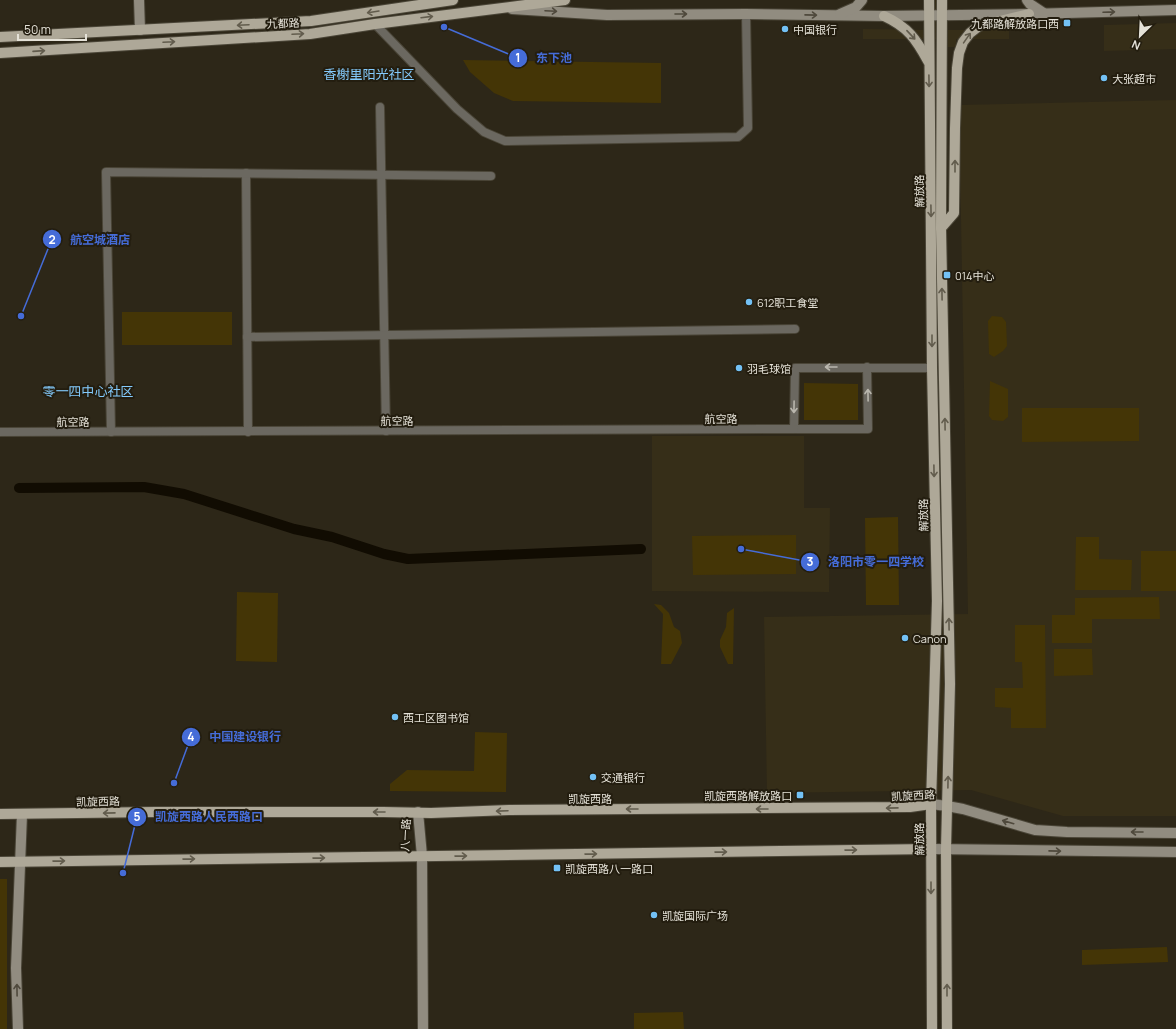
<svg xmlns="http://www.w3.org/2000/svg" width="1176" height="1029" viewBox="0 0 1176 1029" font-family="Manrope,'Noto Sans SC',sans-serif">
	<style>
		.built { fill: #362e18 }
		.green { fill: #443506 }
		.lines { fill: none; stroke-linecap: round; stroke-linejoin: round }
		.canal { stroke: #110c02; stroke-width: 10 }
		.street-casing { stroke: #4a4537; stroke-width: 10 }
		.secondary-casing { stroke: #4a4537; stroke-width: 12 }
		.primary-casing { stroke: #4a4537; stroke-width: 12 }
		.street { stroke: #6b6860; stroke-width: 8 }
		.secondary { stroke: #918c80; stroke-width: 10 }
		.primary { stroke: #aea898; stroke-width: 10 }
		.oneway { stroke: #4f493c }
		.oneway2 { stroke: #625c4d }
		.oneway3 { stroke: #bab7ae }
		.poi-dot { fill: #73c1f5; stroke: #231d0f; stroke-width: 1.5 }
		.labels { text-anchor: middle; dominant-baseline: central; stroke-width: 4; stroke-linejoin: round; paint-order: stroke }
		.street-label { font-size: 11px; fill: #e5e2d8; stroke: #231d0f }
		.poi-label { font-size: 11px; fill: #e5e2d8; stroke: #231d0f; text-anchor: start }
		.quarter-label { font-size: 13px; fill: #84cbfd; stroke: #231d0f }
		.leader { fill: none; stroke: #456cd8; stroke-width: 1.5 }
		.callout-dot { fill: #456cd8; stroke: #231d0f; stroke-width: 1.5 }
		.mark-label { font-size: 12px; text-anchor: middle; font-weight: bold; fill: #fff }
		.callout-label { font-size: 12px; text-anchor: middle; font-weight: bold; fill: #456cd8; stroke: #231d0f; stroke-width: 4; stroke-linejoin: round; paint-order: stroke }
	</style>
	<rect width="100%" height="100%" fill="#2d2718"/>
	<g class="built">
		<path d="M930 0H941V30H1009V39H956V47H936V39H863V29L930 30Z"/>
		<path d="M1176 23V49L1104 51V25Z"/>
		<path d="M1176 100V816H1063L971 790 767 793 764 617 968 614 959 105Z"/>
		<path d="M652 436H804V508H830L829 592 652 591Z"/>
	</g>
	<g class="green">
		<path d="M463 60 661 63V103L513 101 494 93 470 72Z"/>
		<rect x="122" y="312" width="110" height="33"/>
		<path d="M992 316 1002 317 1006 322 1007 346 1003 351 994 357 989 354 988 321Z"/>
		<path d="M990 381 1008 389V417L1003 421 992 420 989 416Z"/>
		<path d="M804 383 858 384V420H804Z"/>
		<path d="M1022 408H1139V441L1022 442Z"/>
		<path d="M898 517 899 605H866L865 518Z"/>
		<path d="M796 535V574L693 575 692 536Z"/>
		<path d="M1076 537H1099V559L1132 560 1131 590H1075Z"/>
		<rect x="1141" y="551" width="35" height="40"/>
		<path d="M237 592 278 593 277 662 236 661Z"/>
		<path d="M1159 597 1160 619H1092V643H1052V615H1075V598Z"/>
		<path d="M654 604 661 605 669 613 674 627 680 631 682 643 671 664H661L663 614Z"/>
		<path d="M734 608 733 664H728L720 647V640L726 627 727 613Z"/>
		<path d="M1015 625H1045L1046 728H1011V708L995 707V688H1023L1022 662H1015Z"/>
		<path d="M1054 649H1092L1093 675 1054 676Z"/>
		<path d="M475 732 507 733 506 792 390 791V784L407 770 474 771Z"/>
		<rect x="0" y="879" width="7" height="150"/>
		<path d="M1167 947 1168 962 1082 965V950Z"/>
		<path d="M683 1012 684 1029H634V1013Z"/>
	</g>
	<g class="lines">
		<path class="canal" d="M19 488 144 487 184 494 294 529 332 537 384 554 408 559 641 549"/>
		<g class="street-casing">
			<g id="street">
				<path d="M375 24 457 109 484 132 505 141 738 137 748 128 746 14"/>
				<path d="M380 107 386 431"/>
				<path d="M246 173 248 432"/>
				<path d="M247 337 795 329"/>
				<path d="M867 367 868 429H794L795 368H932"/>
				<path d="M0 432 794 429"/>
				<path d="M111 432 106 172 491 176"/>
			</g>
		</g>
		<g class="secondary-casing">
			<g id="secondary">
				<path d="M139 0 140 30"/>
				<path d="M1027 0 1030 4 1045 14"/>
				<path d="M512 9 607 15 746 14 884 16 1029 14 1176 10"/>
				<path d="M840 14 856 7 862 0"/>
				<path d="M931 804 947 806 963 809 1035 830 1067 832 1176 833"/>
				<path d="M418 812 422 856 423 1029"/>
				<path d="M931 849 1176 852"/>
				<path d="M18 1029 16 968 22 814"/>
			</g>
		</g>
		<g class="primary-casing">
			<g id="primary">
				<path d="M929 0 932 368 937 601 931 804 932 1029"/>
				<path d="M942 0 941 228 950 684 946 849 947 1029"/>
				<path d="M884 16C908 27 916 39 928 61"/>
				<path d="M0 37 311 21 453 0"/>
				<path d="M0 53 310 34 375 24 565 0"/>
				<path d="M941 228 954 213 955 128 957 68 959 53 963 42 970 33 979 26 1029 14"/>
				<path d="M0 814 155 812H383L431 813 509 810 910 807 931 804"/>
				<path d="M0 862 931 849"/>
			</g>
		</g>
		<use href="#street" class="street"/>
		<use href="#secondary" class="secondary"/>
		<use href="#primary" class="primary"/>
	</g>
	<defs><path id="oneway-shaft" d="M-6 0H5M1.5-3L5.5 0L1.5 3" fill="none" stroke-width="1.6" stroke-linecap="round" stroke-linejoin="round"/></defs>
	<g class="oneway">
		<use href="#oneway-shaft" transform="translate(551 11) rotate(3)"/>
		<use href="#oneway-shaft" transform="translate(1109 12) rotate(-2)"/>
		<use href="#oneway-shaft" transform="translate(681 14)"/>
		<use href="#oneway-shaft" transform="translate(811 15) rotate(1)"/>
		<use href="#oneway-shaft" transform="translate(1008 822) rotate(-164)"/>
		<use href="#oneway-shaft" transform="translate(1137 832) rotate(-180)"/>
		<use href="#oneway-shaft" transform="translate(1055 851) rotate(1)"/>
		<use href="#oneway-shaft" transform="translate(17 990) rotate(-91)"/>
	</g>
	<g class="oneway2">
		<use href="#oneway-shaft" transform="translate(373 12) rotate(171)"/>
		<use href="#oneway-shaft" transform="translate(427 17) rotate(-7)"/>
		<use href="#oneway-shaft" transform="translate(243 25) rotate(177)"/>
		<use href="#oneway-shaft" transform="translate(298 34) rotate(-3)"/>
		<use href="#oneway-shaft" transform="translate(911 35) rotate(47)"/>
		<use href="#oneway-shaft" transform="translate(967 38) rotate(-55)"/>
		<use href="#oneway-shaft" transform="translate(169 42) rotate(-3)"/>
		<use href="#oneway-shaft" transform="translate(39 51) rotate(-4)"/>
		<use href="#oneway-shaft" transform="translate(929 81) rotate(89)"/>
		<use href="#oneway-shaft" transform="translate(955 166) rotate(-90)"/>
		<use href="#oneway-shaft" transform="translate(931 211) rotate(89)"/>
		<use href="#oneway-shaft" transform="translate(942 294) rotate(-91)"/>
		<use href="#oneway-shaft" transform="translate(932 341) rotate(90)"/>
		<use href="#oneway-shaft" transform="translate(945 424) rotate(-91)"/>
		<use href="#oneway-shaft" transform="translate(934 471) rotate(89)"/>
		<use href="#oneway-shaft" transform="translate(949 624) rotate(-91)"/>
		<use href="#oneway-shaft" transform="translate(948 782) rotate(-89)"/>
		<use href="#oneway-shaft" transform="translate(892 808) rotate(179)"/>
		<use href="#oneway-shaft" transform="translate(632 809) rotate(180)"/>
		<use href="#oneway-shaft" transform="translate(762 809) rotate(180)"/>
		<use href="#oneway-shaft" transform="translate(502 811) rotate(178)"/>
		<use href="#oneway-shaft" transform="translate(379 812) rotate(180)"/>
		<use href="#oneway-shaft" transform="translate(109 813) rotate(179)"/>
		<use href="#oneway-shaft" transform="translate(851 850) rotate(-1)"/>
		<use href="#oneway-shaft" transform="translate(721 852) rotate(-1)"/>
		<use href="#oneway-shaft" transform="translate(591 854) rotate(-1)"/>
		<use href="#oneway-shaft" transform="translate(461 856) rotate(-1)"/>
		<use href="#oneway-shaft" transform="translate(319 858) rotate(-1)"/>
		<use href="#oneway-shaft" transform="translate(189 859) rotate(-1)"/>
		<use href="#oneway-shaft" transform="translate(59 861) rotate(-1)"/>
		<use href="#oneway-shaft" transform="translate(931 888) rotate(90)"/>
		<use href="#oneway-shaft" transform="translate(947 990) rotate(-90)"/>
	</g>
	<g class="oneway3">
		<use href="#oneway-shaft" transform="translate(831 367) rotate(180)"/>
		<use href="#oneway-shaft" transform="translate(868 395) rotate(-91)"/>
		<use href="#oneway-shaft" transform="translate(794 407) rotate(91)"/>
	</g>
	<g class="poi-dot">
		<rect x="1063" y="19" width="8" height="8" rx="2"/>
		<circle cx="785" cy="29" r="4"/>
		<circle cx="1104" cy="78" r="4"/>
		<rect x="943" y="271" width="8" height="8" rx="2"/>
		<circle cx="749" cy="302" r="4"/>
		<circle cx="739" cy="368" r="4"/>
		<circle cx="905" cy="638" r="4"/>
		<circle cx="395" cy="717" r="4"/>
		<circle cx="593" cy="777" r="4"/>
		<rect x="796" y="791" width="8" height="8" rx="2"/>
		<rect x="553" y="864" width="8" height="8" rx="2"/>
		<circle cx="654" cy="915" r="4"/>
	</g>
	<g class="labels">
		<g class="street-label">
			<text transform="translate(283 23) rotate(-3)">九都路</text>
			<text transform="translate(919 191) rotate(-91)">解放路</text>
			<text x="721" y="418">航空路</text>
			<text x="397" y="420">航空路</text>
			<text x="73" y="421">航空路</text>
			<text transform="translate(923 515) rotate(-91)">解放路</text>
			<text transform="translate(913 795) rotate(-3)">凯旋西路</text>
			<text x="590" y="798">凯旋西路</text>
			<text transform="translate(98 801) rotate(-1)">凯旋西路</text>
			<text transform="translate(405 835) rotate(-87)">八一路</text>
			<text transform="translate(919 839) rotate(-91)">解放路</text>
		</g>
		<g class="poi-label">
			<text x="1059" y="23" text-anchor="end">九都路解放路口西</text>
			<text x="793" y="29">中国银行</text>
			<text x="1112" y="78">大张超市</text>
			<text x="955" y="275">014中心</text>
			<text x="757" y="302">612职工食堂</text>
			<text x="747" y="368">羽毛球馆</text>
			<text x="913" y="638">Canon</text>
			<text x="403" y="717">西工区图书馆</text>
			<text x="601" y="777">交通银行</text>
			<text x="792" y="795" text-anchor="end">凯旋西路解放路口</text>
			<text x="565" y="868">凯旋西路八一路口</text>
			<text x="662" y="915">凯旋国际广场</text>
		</g>
		<g class="quarter-label">
			<text x="369" y="74">香榭里阳光社区</text>
			<text x="88" y="391">零一四中心社区</text>
		</g>
	</g>
	<path class="leader" d="M444 27L518 58M21 316L52 239M741 549L810 562M174 783L191 737M123 873L137 817"/>
	<g class="callout-dot">
		<circle cx="444" cy="27" r="4"/>
		<circle cx="21" cy="316" r="4"/>
		<circle cx="741" cy="549" r="4"/>
		<circle cx="174" cy="783" r="4"/>
		<circle cx="123" cy="873" r="4"/>
		<circle cx="518" cy="58" r="10"/>
		<circle cx="52" cy="239" r="10"/>
		<circle cx="810" cy="562" r="10"/>
		<circle cx="191" cy="737" r="10"/>
		<circle cx="137" cy="817" r="10"/>
	</g>
	<g class="mark-label">
		<text x="518" y="62">1</text>
		<text x="52" y="244">2</text>
		<text x="810" y="566">3</text>
		<text x="191" y="741">4</text>
		<text x="137" y="821">5</text>
	</g>
	<g class="callout-label">
		<text x="554" y="62">东下池</text>
		<text x="100" y="244">航空城酒店</text>
		<text x="876" y="566">洛阳市零一四学校</text>
		<text x="245" y="741">中国建设银行</text>
		<text x="209" y="821">凯旋西路人民西路口</text>
	</g>
	<g transform="translate(1140 36) rotate(204)" stroke="#231d0f" stroke-width="3" paint-order="stroke">
	<path d="M0-3L7 15L0 10L-7 15Z" fill="#e5e2d8"/>
	<text y="-6" font-size="11" font-weight="bold" text-anchor="middle" fill="#e5e2d8">N</text>
	</g>
	<path d="M18 34v6h68v-6" fill="none" stroke="#e5e2d8" stroke-width="2"/>
	<text x="24" y="34" font-size="12" fill="#e5e2d8" stroke="#231d0f" stroke-width="3" paint-order="stroke">50 m</text>
</svg>
